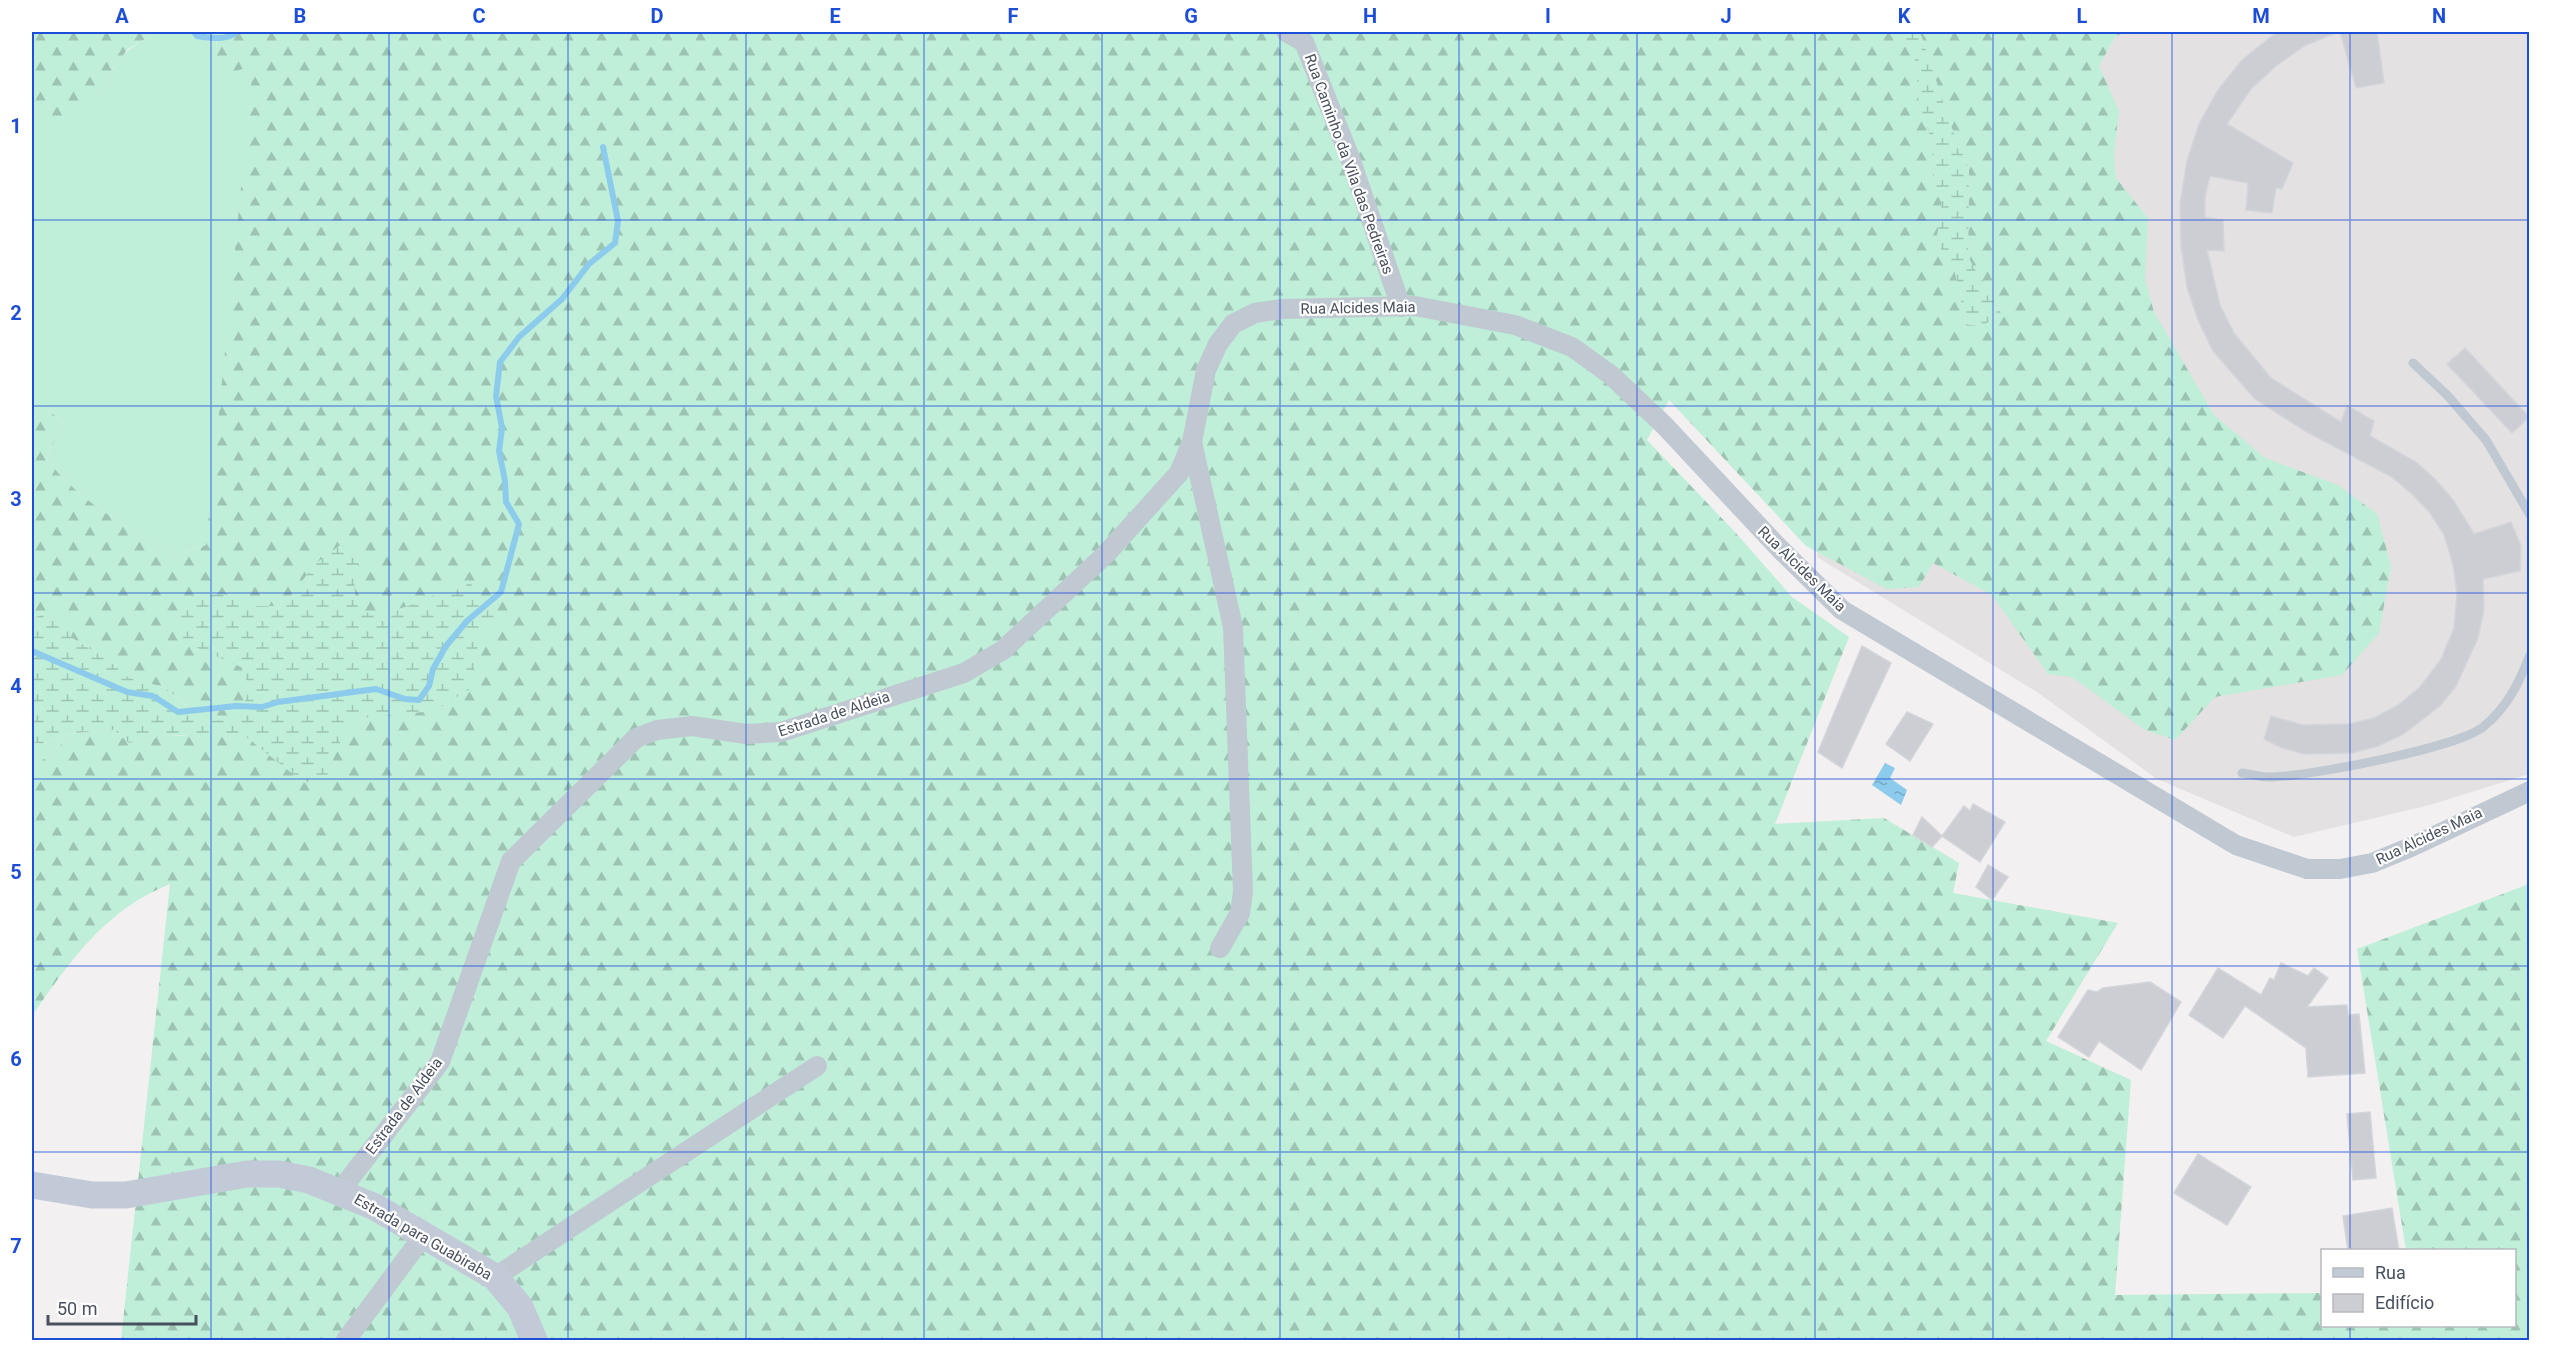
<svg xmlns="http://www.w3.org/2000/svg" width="2561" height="1372" viewBox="0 0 2561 1372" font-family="Roboto,sans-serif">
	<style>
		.education { fill: #e3e1e2 }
		.grass { fill: #bfefd8 }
		.forest { fill: url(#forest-firs) }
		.wetland { fill: url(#wetland-marsh) }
		.water { fill: url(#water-ripples) }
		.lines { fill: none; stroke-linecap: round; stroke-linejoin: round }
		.stream { stroke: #8ccbec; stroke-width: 6 }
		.building { fill: #cdced4; stroke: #d4d5db; stroke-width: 1.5 }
		.lane { stroke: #c0c8d1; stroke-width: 9 }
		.street { stroke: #c0c8d1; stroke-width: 20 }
		.secondary { stroke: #c2cad8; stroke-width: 27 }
		.grid { fill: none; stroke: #1d4ed8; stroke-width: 1.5; stroke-opacity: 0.55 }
		.labels { text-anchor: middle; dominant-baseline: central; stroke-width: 4.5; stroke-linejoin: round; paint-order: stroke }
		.street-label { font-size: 15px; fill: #48505d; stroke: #fff }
		.neatline { fill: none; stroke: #1d4ed8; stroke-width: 2 }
		.grid-label { font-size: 20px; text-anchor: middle; font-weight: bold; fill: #1d4ed8 }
	</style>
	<defs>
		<pattern id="forest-firs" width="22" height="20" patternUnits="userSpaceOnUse" patternTransform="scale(1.5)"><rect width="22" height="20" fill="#bfefd8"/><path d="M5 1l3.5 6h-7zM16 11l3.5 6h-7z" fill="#9dc4b2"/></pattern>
		<pattern id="wetland-marsh" width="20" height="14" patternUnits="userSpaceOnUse" patternTransform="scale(1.5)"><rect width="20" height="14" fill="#bfefd8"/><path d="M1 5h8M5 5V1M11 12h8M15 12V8" fill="none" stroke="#9dc4b2"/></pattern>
		<pattern id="water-ripples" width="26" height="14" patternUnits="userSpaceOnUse" patternTransform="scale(1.5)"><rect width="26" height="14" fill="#8ccbec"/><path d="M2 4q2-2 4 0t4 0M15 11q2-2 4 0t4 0" fill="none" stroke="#74a7c2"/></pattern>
	</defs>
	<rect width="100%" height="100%" fill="#f2f0f0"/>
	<path class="education" d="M1906 32H2529V774L2430 805 2294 837 2157 779 2037 692 1817 557Z"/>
	<g class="grass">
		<path d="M157 32H217L216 57 260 62 278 518 176 556C129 528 80 503 46 458L64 422 32 399V98L46 115 100 93C118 57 122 52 157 32Z"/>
		<path d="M75 733 32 769V742L41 744Z"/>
	</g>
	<g class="forest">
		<path d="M32 32H157L128 49 113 68 100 93 66 123 46 115 32 98Z"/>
		<path d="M217 32H1900L1914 51 1919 102 1931 139 1935 185 1942 202 1937 237 1943 255 1954 268 1966 324 1982 326 2001 314 1997 296 1978 275 1968 257 1969 169 1951 126 1920 32H2124L2115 37 2099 66 2119 111 2114 154 2116 178 2148 218 2145 279 2154 312 2214 415 2265 458 2338 485 2377 514 2391 566 2379 633 2342 675 2215 697 2175 740 2145 730 2072 677 2048 674 1992 595 1933 563 1919 587 1887 589 1806 546 1669 400 1647 440 1735 532 1792 597 1849 637 1775 824 1884 818 1959 863 1953 893 2118 923 2046 1041 2131 1080 2115 1295 2322 1293V1326H2514V1250H2406L2357 949 2529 884V1340H121L170 884C105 910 70 961 32 1016V769L75 733 114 730 129 743 167 735 186 736 189 707 164 687 129 679 107 659 72 638 45 613 32 619V394V399L64 422 46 458C80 503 129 528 176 556L206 545 253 65 231 73 216 57Z"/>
	</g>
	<g class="wetland">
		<path d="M1900 32H1920L1951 126 1969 169 1968 257 1978 275 1997 296 2001 314 1982 326 1966 324 1954 268 1943 255 1937 237 1942 202 1935 185 1931 139 1919 102 1914 51Z"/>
		<path d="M343 543 362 555C352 575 353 590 359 611L379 615 411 605 468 580 496 620 479 639 470 689 434 711 349 719 326 778 304 783 246 737 167 735 129 743 114 730 75 733 41 744 32 742V619L45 613 68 620 72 638 107 659 129 678 164 687 206 721 229 720 242 714 249 686 241 667 184 642 177 612 186 597 224 594 253 606H283L315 564Z"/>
	</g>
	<path class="water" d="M1885 763 1895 768 1890 778 1907 790 1901 805 1872 785Z"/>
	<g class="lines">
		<g class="stream">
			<path d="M194 32 197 36C211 38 226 41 237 32"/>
			<path d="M32 651 127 692 153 696 178 712 236 706 262 707 278 702 376 689 405 699 419 700 429 686 433 669 446 646 467 621 501 592 519 524 506 502 505 481 499 451 502 428 496 396 500 362 519 337 562 299 589 264 615 243 618 221 603 147"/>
		</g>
	</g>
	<g class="building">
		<path d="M2277 32H2338L2304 46 2276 66 2251 89 2227 124 2293 163 2282 189 2276 188 2272 213 2246 210 2248 183 2210 176 2205 196V217L2223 220 2224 251 2207 250 2220 305 2234 333 2271 378 2341 422 2347 405 2374 421 2370 436 2416 462 2436 480 2454 501 2474 534 2511 522 2521 546 2520 571 2483 579 2484 609 2478 638 2456 686 2440 706 2402 735 2378 746 2353 753 2304 754 2282 748 2264 739 2271 716 2303 725 2349 724 2374 718 2398 705 2420 687 2441 659 2454 628 2457 594 2453 564 2444 535 2430 513 2412 494 2392 477 2305 431 2255 399 2213 351 2198 320 2187 287 2181 246 2180 204 2187 161 2199 124 2218 90 2242 60Z"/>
		<path d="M2340 32H2377L2384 83 2356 88Z"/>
		<path d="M2465 348 2529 417 2512 433 2447 364Z"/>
		<path d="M1862 646 1891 663 1842 768 1818 752Z"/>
		<path d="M1907 712 1933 724 1910 761 1886 744Z"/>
		<path d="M1973 804 2005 822 1980 862 1942 836 1964 806 1970 811Z"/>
		<path d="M1922 817 1942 836 1932 847 1913 835Z"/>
		<path d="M1988 865 2008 877 1992 900 1976 887Z"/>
		<path d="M2281 963 2308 976 2314 968 2328 978 2307 1007 2347 1005 2348 1015 2359 1014 2365 1073 2308 1077 2306 1048 2245 1006 2223 1038 2189 1015 2218 968 2261 995 2270 978 2274 980Z"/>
		<path d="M2150 982 2181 1002 2141 1070 2099 1041 2089 1057 2058 1037 2088 990 2097 992 2103 988Z"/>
		<path d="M2370 1112 2376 1178 2353 1180 2347 1114Z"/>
		<path d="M2198 1154 2251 1187 2227 1225 2174 1193Z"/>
		<path d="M2392 1208 2399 1251H2348L2343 1216Z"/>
	</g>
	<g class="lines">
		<g class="lane">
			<path d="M2413 363 2448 396 2486 440 2530 515"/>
			<path d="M2242 773C2251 774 2260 777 2269 777 2306 777 2457 748 2483 727 2507 708 2519 683 2530 655"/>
		</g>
		<g class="street">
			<path d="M1286 32 1304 42 1350 158 1401 307"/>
			<path d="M1192 442 1233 627 1243 892 1240 913 1220 948"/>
			<path d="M340 1191 440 1062 511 861 636 738 657 730 692 726 746 734 781 732 964 673 1003 650 1106 554 1179 473 1192 442 1206 370 1218 344 1233 324 1255 313 1282 309 1415 306 1515 325 1572 347 1611 375 1664 425 1779 548 1842 610 2236 845 2307 869H2340L2372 863 2411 847 2530 791"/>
			<path d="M495 1277 817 1066"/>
			<path d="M346 1340 424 1235"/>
		</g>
		<path class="secondary" d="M32 1185 92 1195H126L247 1174H279L309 1180 375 1207 495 1277 520 1307 534 1340"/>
	</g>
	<path class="grid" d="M211 32V1340M389 32V1340M568 32V1340M746 32V1340M924 32V1340M1102 32V1340M1280 32V1340M1459 32V1340M1637 32V1340M1815 32V1340M1993 32V1340M2172 32V1340M2350 32V1250M32 220H2530M32 406H2530M32 593H2530M32 779H2530M32 966H2530M32 1152H2530M2350 1326V1340"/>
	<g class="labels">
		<g class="street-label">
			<text transform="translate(1349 164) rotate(70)">Rua Caminho da Vila das Pedreiras</text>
			<text transform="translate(1358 308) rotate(-1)">Rua Alcides Maia</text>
			<text transform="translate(1802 569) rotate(44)">Rua Alcides Maia</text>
			<text transform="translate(834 714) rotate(-18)">Estrada de Aldeia</text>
			<text transform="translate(2429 836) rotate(-25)">Rua Alcides Maia</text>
			<text transform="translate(404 1106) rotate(-53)">Estrada de Aldeia</text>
			<text transform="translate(423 1237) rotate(30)">Estrada para Guabiraba</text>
		</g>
	</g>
	<rect width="2561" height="1372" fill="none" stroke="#ffffff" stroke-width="66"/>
	<rect x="2321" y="1249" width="195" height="78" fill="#ffffff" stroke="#b6b9be" stroke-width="1.5"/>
	<rect x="2333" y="1268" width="30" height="9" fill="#c2cad8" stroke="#b6b9be" stroke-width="1.5"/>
	<text x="2375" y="1279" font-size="18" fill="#48505d">Rua</text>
	<rect x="2333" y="1294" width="30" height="18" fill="#cdced4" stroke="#b6b9be" stroke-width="1.5"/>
	<text x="2375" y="1309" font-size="18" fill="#48505d">Edifício</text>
	<path d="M48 1315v9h148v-9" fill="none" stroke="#48505d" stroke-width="3"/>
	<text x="57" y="1315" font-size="18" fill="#48505d" stroke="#ffffff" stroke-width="4.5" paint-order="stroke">50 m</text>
	<rect x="33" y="33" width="2495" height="1306" class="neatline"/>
	<g class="grid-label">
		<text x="122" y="23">A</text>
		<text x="300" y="23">B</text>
		<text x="479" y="23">C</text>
		<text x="657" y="23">D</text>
		<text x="835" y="23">E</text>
		<text x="1013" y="23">F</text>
		<text x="1191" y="23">G</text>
		<text x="1370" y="23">H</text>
		<text x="1548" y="23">I</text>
		<text x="1726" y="23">J</text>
		<text x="1904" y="23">K</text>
		<text x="2082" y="23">L</text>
		<text x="2261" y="23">M</text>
		<text x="2439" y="23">N</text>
		<text x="16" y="133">1</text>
		<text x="16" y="320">2</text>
		<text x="16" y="506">3</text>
		<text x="16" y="693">4</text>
		<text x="16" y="879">5</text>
		<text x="16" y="1066">6</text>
		<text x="16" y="1253">7</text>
	</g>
</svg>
